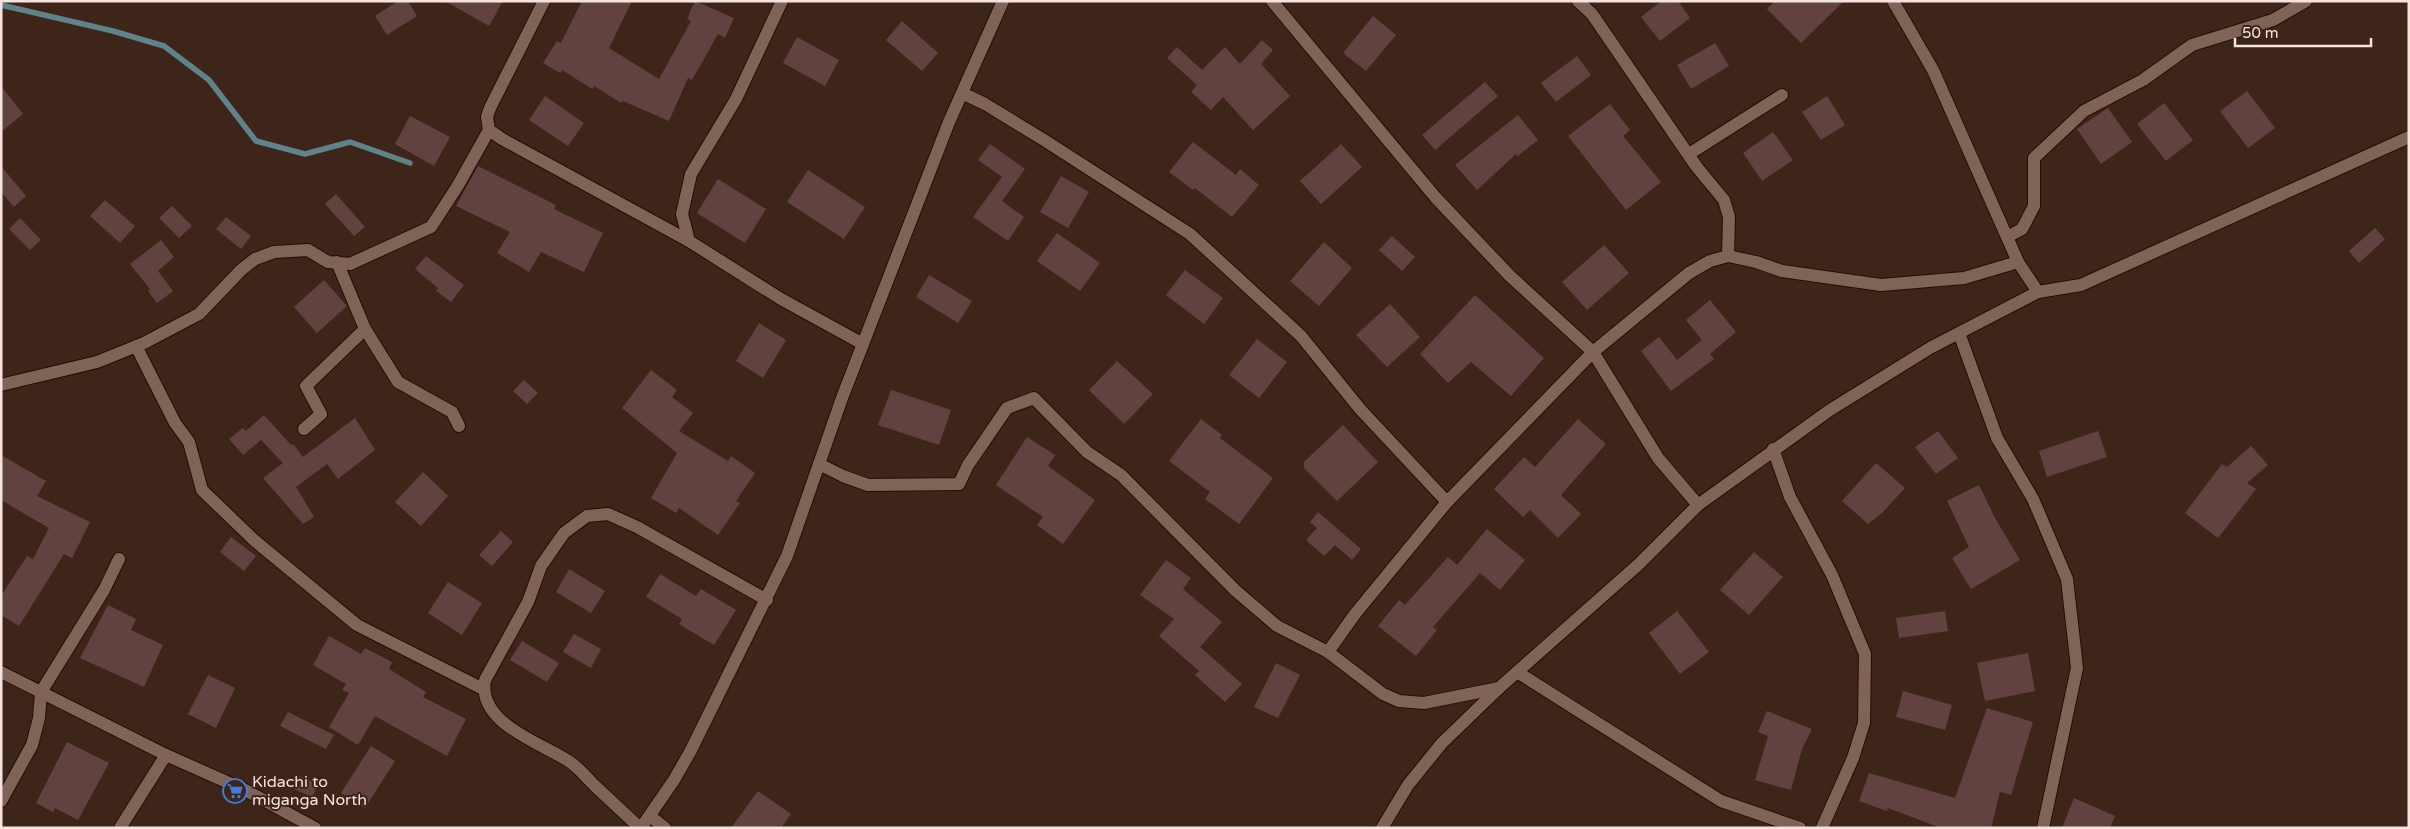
<svg xmlns="http://www.w3.org/2000/svg" width="2410" height="829" viewBox="0 0 2410 829" font-family="'Varela Round',sans-serif">
	<style>
		.lines { fill: none; stroke-linecap: round; stroke-linejoin: round }
		.stream { stroke: #5e8489; stroke-width: 5.5 }
		.building { fill: #614240 }
		.minor-casing { stroke: #240e04; stroke-width: 14 }
		.minor { stroke: #7f6356; stroke-width: 12 }
		.labels { text-anchor: middle; dominant-baseline: central; stroke-width: 4; stroke-linejoin: round; paint-order: stroke }
		.poi-label { font-size: 16px; fill: #f5e4dd; stroke: #3e251a; text-anchor: start }
	</style>
	<rect width="100%" height="100%" fill="#3e251a"/>
	<g class="lines">
		<path class="stream" d="M1 5 113 31 164 46 209 80 256 141 305 154 350 142 410 163"/>
	</g>
	<g class="building">
		<path d="M398 1H408L417 16 387 35 375 16Z"/>
		<path d="M445 1H503L489 26Z"/>
		<path d="M582 1H632L609 48 659 79 691 21 687 19 695 1 734 18 725 38 718 34 692 80 688 78 669 121 623 101 621 103 594 86 592 89 562 70 560 73 543 63 557 41 561 43Z"/>
		<path d="M1661 1H1678L1690 18 1660 41 1641 17Z"/>
		<path d="M1775 1H1844L1801 43 1767 9Z"/>
		<path d="M1373 16 1396 35 1366 71 1343 53Z"/>
		<path d="M902 21 938 53 922 71 886 40Z"/>
		<path d="M797 37 839 60 825 86 783 63Z"/>
		<path d="M1262 40 1273 50 1261 64 1290 96 1253 130 1223 97 1211 110 1191 92 1197 85 1167 58 1177 47 1202 70 1225 47 1240 64Z"/>
		<path d="M1715 43 1729 66 1691 89 1677 65Z"/>
		<path d="M1577 56 1591 75 1556 102 1541 83Z"/>
		<path d="M1485 82 1498 96 1435 150 1422 135Z"/>
		<path d="M1 86 23 114 1 132Z"/>
		<path d="M2247 91 2275 128 2248 148 2220 111Z"/>
		<path d="M545 96 584 123 568 146 529 120Z"/>
		<path d="M1827 96 1845 125 1821 140 1802 112Z"/>
		<path d="M2164 103 2193 140 2166 161 2137 124Z"/>
		<path d="M1610 104 1630 130 1623 136 1661 182 1626 210 1568 136Z"/>
		<path d="M2108 108 2132 142 2101 164 2077 129Z"/>
		<path d="M1518 115 1538 140 1518 156 1516 154 1477 190 1455 165Z"/>
		<path d="M410 116 450 137 434 166 395 144Z"/>
		<path d="M1773 132 1793 160 1762 181 1743 153Z"/>
		<path d="M1193 142 1236 175 1240 169 1259 185 1232 217 1195 188 1193 190 1169 172Z"/>
		<path d="M990 144 1025 169 1002 201 1024 217 1008 241 973 217 1002 177 978 160Z"/>
		<path d="M1341 144 1362 167 1321 204 1300 181Z"/>
		<path d="M1 166 26 196 14 207 1 192Z"/>
		<path d="M478 166 556 205 554 209 603 233 584 272 541 252 529 272 497 253 510 232 456 206Z"/>
		<path d="M808 170 865 207 844 239 787 202Z"/>
		<path d="M1061 176 1089 192 1068 228 1040 212Z"/>
		<path d="M718 179 766 209 745 243 697 213Z"/>
		<path d="M336 194 365 227 354 236 325 204Z"/>
		<path d="M105 200 135 226 120 243 90 216Z"/>
		<path d="M172 206 192 226 179 238 159 218Z"/>
		<path d="M226 217 251 236 241 249 216 229Z"/>
		<path d="M20 218 41 240 30 250 9 229Z"/>
		<path d="M2375 228 2385 239 2359 263 2349 251Z"/>
		<path d="M1057 233 1100 263 1080 291 1037 261Z"/>
		<path d="M1392 236 1415 257 1402 271 1379 250Z"/>
		<path d="M161 240 174 257 158 271 173 291 157 303 148 291 150 289 130 264Z"/>
		<path d="M1324 242 1352 268 1319 306 1290 281Z"/>
		<path d="M1604 245 1629 273 1587 310 1562 282Z"/>
		<path d="M426 256 464 285 451 302 436 291 438 288 415 269Z"/>
		<path d="M1185 270 1223 298 1204 324 1166 295Z"/>
		<path d="M929 275 972 301 958 323 916 297Z"/>
		<path d="M324 280 347 306 317 333 294 307Z"/>
		<path d="M1475 295 1544 358 1511 396 1471 362 1448 383 1420 354Z"/>
		<path d="M1710 300 1736 332 1710 354 1714 359 1671 391 1641 351 1659 337 1677 360 1702 340 1686 320Z"/>
		<path d="M1390 304 1420 337 1387 367 1356 335Z"/>
		<path d="M759 323 786 340 763 378 736 361Z"/>
		<path d="M1257 339 1287 362 1259 398 1229 375Z"/>
		<path d="M1117 361 1153 394 1124 424 1089 390Z"/>
		<path d="M651 370 677 390 672 397 693 413 679 431 728 461 731 456 755 473 736 501 740 503 718 535 679 508 676 513 651 498 677 453 622 408Z"/>
		<path d="M524 380 538 393 527 404 513 391Z"/>
		<path d="M891 390 951 410 939 445 878 425Z"/>
		<path d="M264 415 291 445 293 444 303 457 355 418 375 450 338 479 327 464 296 487 314 517 303 524 263 478 283 463 261 440 243 455 229 439 243 428 246 431Z"/>
		<path d="M1201 419 1222 435 1220 438 1273 478 1239 524 1205 499 1210 492 1169 461Z"/>
		<path d="M1578 419 1606 444 1561 495 1581 514 1558 538 1530 510 1523 517 1494 489 1524 457 1535 467Z"/>
		<path d="M1343 425 1378 462 1337 501 1304 468V462Z"/>
		<path d="M1938 431 1958 458 1936 474 1915 447Z"/>
		<path d="M2098 431 2107 457 2047 477 2039 451Z"/>
		<path d="M1027 437 1055 455 1048 466 1095 500 1063 544 1037 525 1043 517 996 485Z"/>
		<path d="M2251 446 2268 465 2247 483 2256 489 2218 538 2185 513 2222 464 2227 467Z"/>
		<path d="M1 455 46 481 37 496 90 522 72 558 64 554 19 626 1 615V596L27 556 33 559 49 528 1 500Z"/>
		<path d="M1876 463 1905 488 1882 513 1868 524 1842 501Z"/>
		<path d="M423 472 448 496 421 526 395 502Z"/>
		<path d="M1979 485 1995 518 2020 560 1971 589 1952 558 1969 547 1947 501Z"/>
		<path d="M1318 512 1361 549 1352 560 1335 545 1324 556 1306 540 1317 528 1310 522Z"/>
		<path d="M1487 529 1525 560 1500 590 1480 573 1433 627 1437 630 1416 656 1378 626 1399 600 1405 605 1448 557 1457 565Z"/>
		<path d="M501 531 513 542 492 566 479 555Z"/>
		<path d="M231 537 256 556 244 571 220 552Z"/>
		<path d="M1754 552 1783 577 1749 615 1720 590Z"/>
		<path d="M1166 560 1191 578 1183 589 1222 622 1200 647 1242 684 1225 702 1195 675 1199 671 1159 636 1174 619 1140 595Z"/>
		<path d="M569 569 605 591 591 613 556 592Z"/>
		<path d="M660 574 696 596 701 589 736 610 714 645 679 624 682 619 646 597Z"/>
		<path d="M448 582 482 603 462 635 428 613Z"/>
		<path d="M108 605 136 619 131 630 163 645 144 687 80 658Z"/>
		<path d="M1677 611 1709 652 1680 674 1649 633Z"/>
		<path d="M1945 611 1948 631 1899 638 1896 618Z"/>
		<path d="M574 634 601 649 591 668 563 652Z"/>
		<path d="M329 636 361 654 365 648 392 662 389 669 426 692 423 697 466 719 447 756 375 716 358 745 329 727 349 693 342 690 346 684 313 665Z"/>
		<path d="M522 641 559 663 547 682 510 660Z"/>
		<path d="M2028 653 2035 691 1985 701 1977 663Z"/>
		<path d="M1276 663 1300 675 1278 718 1254 707Z"/>
		<path d="M208 675 235 688 216 728 188 714Z"/>
		<path d="M1903 691 1952 705 1945 730 1896 717Z"/>
		<path d="M1987 708 2033 722 2011 795 2000 792 1991 828H1941L1888 808 1887 811 1859 801 1869 773 1955 798Z"/>
		<path d="M1767 711 1812 729 1802 749 1791 790 1755 780 1768 736 1758 732Z"/>
		<path d="M288 712 334 735 326 749 280 726Z"/>
		<path d="M67 742 109 763 78 820 55 808 53 812 36 803Z"/>
		<path d="M371 746 395 761 365 808 341 793Z"/>
		<path d="M300 776 318 785 312 797 294 789Z"/>
		<path d="M758 791 791 814 781 828H731Z"/>
		<path d="M2074 798 2115 816 2110 828H2062Z"/>
	</g>
	<g class="lines">
		<g class="minor-casing">
			<g id="minor">
				<path d="M544 1 490 108 487 117 489 130 502 139 689 241"/>
				<path d="M782 1 736 99 691 174 682 214 689 241 781 299 863 344"/>
				<path d="M1272 1 1436 198 1510 276 1593 352 1658 458 1698 505"/>
				<path d="M1578 1 1592 14 1696 166 1724 200 1729 217 1728 256"/>
				<path d="M1893 1 1933 70 2018 262 2038 292 2081 285 2409 137"/>
				<path d="M962 93 985 104 1044 140 1190 234 1301 336 1360 409 1447 502"/>
				<path d="M1689 154 1782 95"/>
				<path d="M2007 237 2022 229 2034 206V158L2084 111 2143 80 2192 45 2273 20 2306 1"/>
				<path d="M337 262 365 329 398 382 452 412 459 426"/>
				<path d="M1959 333 1997 438 2033 499 2067 579 2077 668 2043 828"/>
				<path d="M136 346 175 423 189 442 202 490 255 541 357 625 483 689"/>
				<path d="M1 385 97 362 144 343 199 314 241 270 255 259 274 252 308 250 328 262 350 264 431 227 457 187 489 130"/>
				<path d="M304 429 321 414 306 386 365 329"/>
				<path d="M1773 449 1790 497 1832 575 1865 654 1864 723 1853 758 1822 828"/>
				<path d="M819 464 843 476 868 485 959 484 968 465 1007 408 1034 398 1087 452 1121 475 1236 591 1277 626 1328 652 1383 694 1399 701 1424 703 1499 688"/>
				<path d="M1328 652 1355 614 1447 502 1593 352 1689 273 1710 261 1728 256 1756 262 1782 271 1881 285 1964 278 2018 262"/>
				<path d="M1 672 166 755 247 791 315 828"/>
				<path d="M1517 672 1721 801 1800 828"/>
				<path d="M1 801 32 745 39 718 41 692 104 590 119 559"/>
				<path d="M650 816 665 828"/>
				<path d="M120 828 166 755"/>
				<path d="M640 828C625 814 610 800 595 786 587 778 579 768 570 762 542 743 477 724 485 680L528 602 541 566 564 533 587 516 608 514 637 527 767 600"/>
				<path d="M641 828 674 780 690 752 787 556 842 398 949 122 1003 1"/>
				<path d="M1382 828 1408 785 1442 743 1499 688 1639 564 1698 505 1830 410 1930 348 2038 292"/>
			</g>
		</g>
		<use href="#minor" class="minor"/>
	</g>
	<defs>
		<g id="supermarket-ring" transform="scale(1.25)"><circle r="9.5" fill="#3e251a" stroke="#3f7fe0" stroke-width="1.5"/><path d="M-6-5.5h2.5l.6 2H6L4.5 2H-2.5L-4.4-4H-6ZM-1.5 3.2a1.3 1.3 0 1 0 .1 0ZM3 3.2a1.3 1.3 0 1 0 .1 0Z" fill="#3f7fe0"/></g>
	</defs>
	<g fill-rule="evenodd">
		<use href="#supermarket-ring" x="235" y="791"/>
	</g>
	<g class="labels">
		<g class="poi-label">
			<text x="252" y="782">Kidachi to<tspan x="252" dy="18">miganga North</tspan></text>
		</g>
	</g>
	<rect width="2410" height="829" fill="none" stroke="#f5e4dd" stroke-width="5"/>
	<path d="M2235 38v8h136v-8" fill="none" stroke="#f5e4dd" stroke-width="2.5"/>
	<text x="2242" y="38" font-size="15" fill="#f5e4dd" stroke="#3e251a" stroke-width="4" paint-order="stroke">50 m</text>
</svg>
